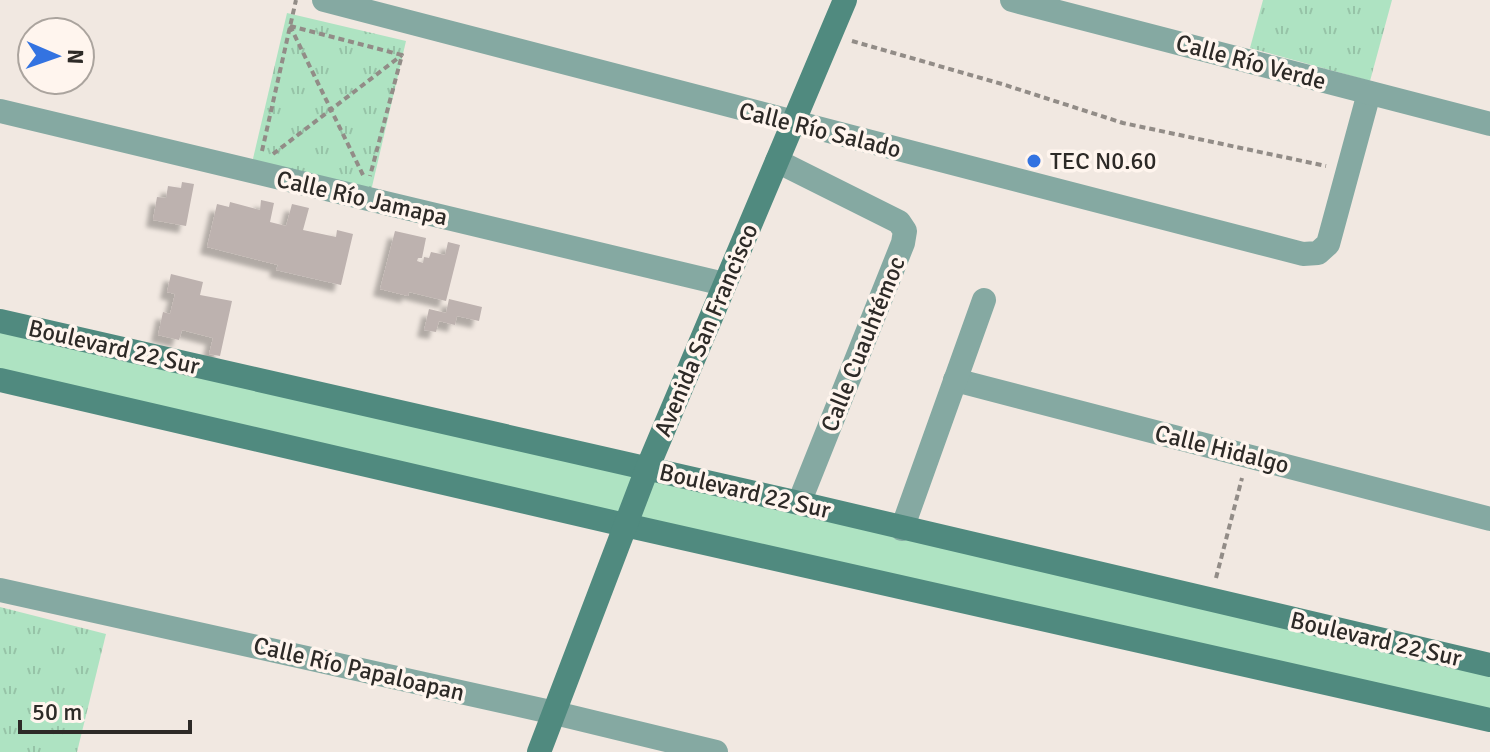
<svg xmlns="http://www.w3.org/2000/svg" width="1490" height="752" viewBox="0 0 1490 752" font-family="Signika,sans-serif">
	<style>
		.park { fill: url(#park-tufts) }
		.garden { fill: #aee3c2 }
		.building { fill: #bdb2af; filter: url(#shadow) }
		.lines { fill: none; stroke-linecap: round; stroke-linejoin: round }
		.path { stroke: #928c87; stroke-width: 4; stroke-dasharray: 6 4; stroke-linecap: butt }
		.street { stroke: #85a9a2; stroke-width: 24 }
		.secondary { stroke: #508a7f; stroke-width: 24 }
		.poi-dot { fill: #3373e1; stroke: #fff5ee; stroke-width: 3 }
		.labels { text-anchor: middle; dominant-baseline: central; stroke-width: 7; stroke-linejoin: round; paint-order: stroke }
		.street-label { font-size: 24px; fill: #2d2a27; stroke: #fff5ee }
		.poi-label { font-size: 24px; fill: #2d2a27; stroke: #fff5ee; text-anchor: start }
	</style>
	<defs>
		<pattern id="park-tufts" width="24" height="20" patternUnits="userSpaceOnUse" patternTransform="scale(2)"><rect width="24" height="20" fill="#aee3c2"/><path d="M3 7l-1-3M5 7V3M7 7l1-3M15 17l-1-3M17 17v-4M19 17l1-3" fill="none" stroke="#96c3a7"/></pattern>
		<filter id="shadow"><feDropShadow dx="-7" dy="7" stdDeviation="2" flood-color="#0004"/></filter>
	</defs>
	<rect width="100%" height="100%" fill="#f1e8e1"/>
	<g class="park">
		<path d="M1263 0H1392L1370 81 1250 48Z"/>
		<path d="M287 13 406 41 371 191 252 163Z"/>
		<path d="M0 607 106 634 77 752H0Z"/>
	</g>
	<path class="garden" d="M0 321 1490 665V720L0 380Z"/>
	<g class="building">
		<path d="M182 182 194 184 186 226 153 220 157 197 166 198 168 186 181 188Z"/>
		<path d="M261 200 274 203 270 222 286 226 292 204 309 208 303 230 336 237 337 230 353 234 341 285 276 270 278 265 207 247 217 204 229 207 230 202 260 210Z"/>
		<path d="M395 231 426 238 422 258H418L417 261 423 263 424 257 429 258 431 252 445 255 448 242 460 245 446 301 409 292 408 296 380 289Z"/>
		<path d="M171 274 203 282 200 295 232 301 220 356 209 354 213 338 182 330 179 340 158 335 163 312 170 314 175 294 167 292Z"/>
		<path d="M449 299 482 307 479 321 457 316 455 325 439 321 436 332 424 330 429 309 446 313Z"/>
	</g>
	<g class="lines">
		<g class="path">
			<path d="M290 26 402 55 370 176"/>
			<path d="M290 26 363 175"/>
			<path d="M852 41 1002 84 1123 123 1326 166"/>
			<path d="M262 151 296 0"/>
			<path d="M273 154 402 55"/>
			<path d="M1216 578 1242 478"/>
		</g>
		<g class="street">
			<path d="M324 0 1303 254 1318 253 1328 244 1369 93"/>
			<path d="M1012 0 1490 124"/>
			<path d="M0 111 724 284"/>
			<path d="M777 161 899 222 905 231 903 243 799 503"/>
			<path d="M955 380 1490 519"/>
			<path d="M902 529 984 300"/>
			<path d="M0 590 555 713 716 752"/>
		</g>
		<g class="secondary">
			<path d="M0 321 799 503 1490 665"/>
			<path d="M0 380 625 525 1490 720"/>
			<path d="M539 752 647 469 845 0"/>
		</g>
	</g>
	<circle class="poi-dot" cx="1034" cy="161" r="8"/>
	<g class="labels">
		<g class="street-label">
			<text transform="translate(1251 62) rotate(15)">Calle Río Verde</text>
			<text transform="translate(820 130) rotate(14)">Calle Río Salado</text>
			<text transform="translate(362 198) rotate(13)">Calle Río Jamapa</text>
			<text transform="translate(706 330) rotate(-67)">Avenida San Francisco</text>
			<text transform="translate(863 344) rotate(-68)">Calle Cuauhtémoc</text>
			<text transform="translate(114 347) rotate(13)">Boulevard 22 Sur</text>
			<text transform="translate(1222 449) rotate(14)">Calle Hidalgo</text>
			<text transform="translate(745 491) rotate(13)">Boulevard 22 Sur</text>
			<text transform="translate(1376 639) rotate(13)">Boulevard 22 Sur</text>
			<text transform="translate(359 669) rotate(13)">Calle Río Papaloapan</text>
		</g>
		<g class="poi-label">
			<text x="1050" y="161">TEC N0.60</text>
		</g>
	</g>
	<g transform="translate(56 56) rotate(92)"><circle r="38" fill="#fff5ee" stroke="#aba49e" stroke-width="2"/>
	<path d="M0-6L14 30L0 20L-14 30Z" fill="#3373e1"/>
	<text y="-12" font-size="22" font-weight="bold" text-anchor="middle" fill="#2d2a27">N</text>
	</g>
	<path d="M20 720v12h170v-12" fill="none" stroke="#2d2a27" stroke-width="4"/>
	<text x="32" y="720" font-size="24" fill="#2d2a27" stroke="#fff5ee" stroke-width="6" paint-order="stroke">50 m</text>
</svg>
